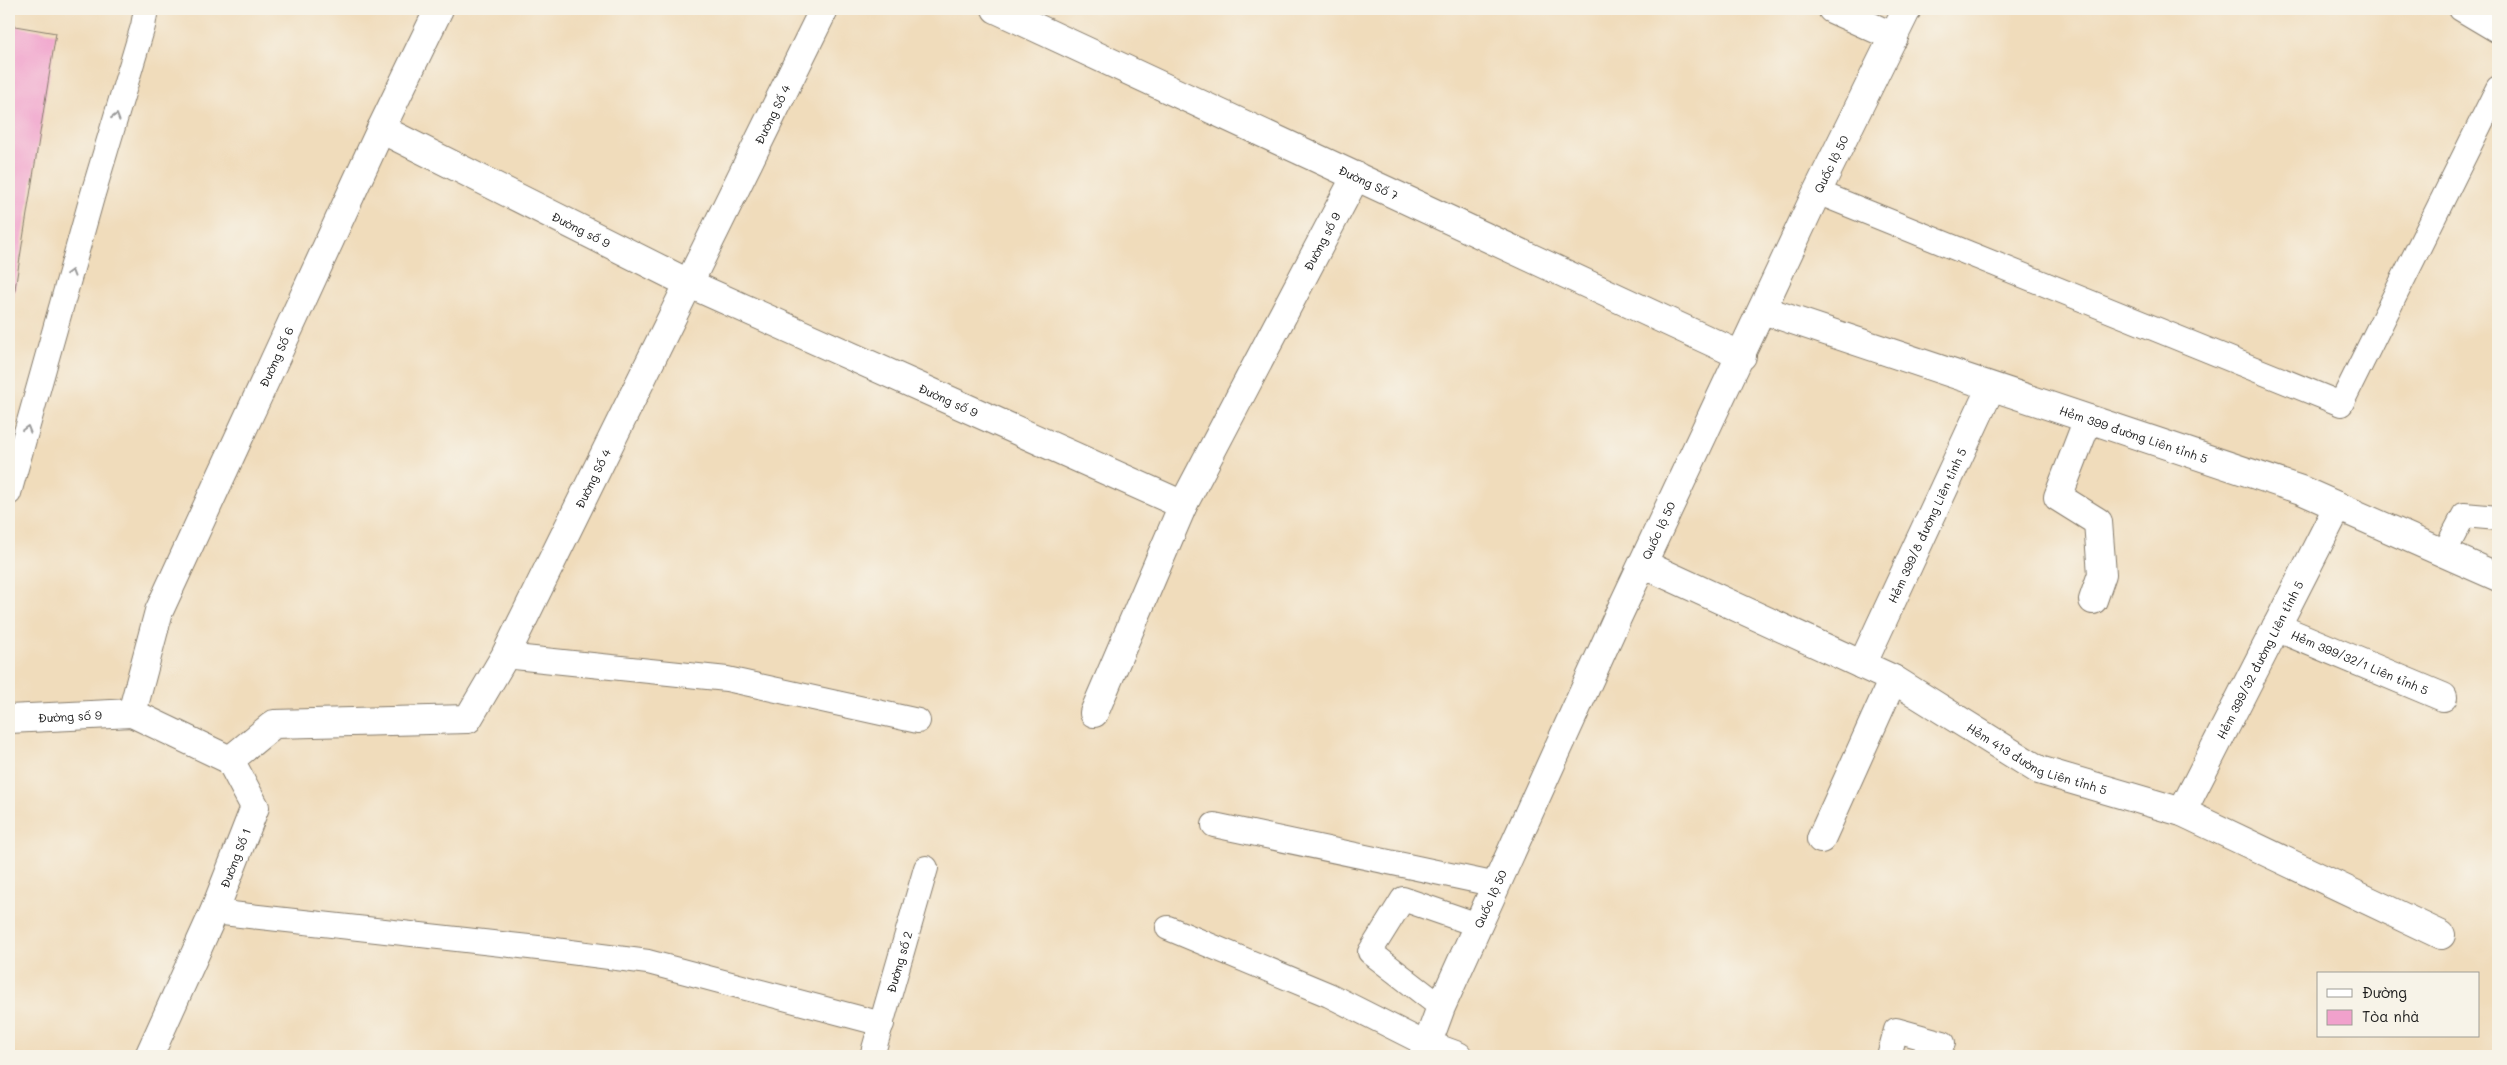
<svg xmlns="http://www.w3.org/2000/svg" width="2507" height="1065" viewBox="0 0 2507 1065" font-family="Mali,sans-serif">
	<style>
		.building { fill: #f1a1cc }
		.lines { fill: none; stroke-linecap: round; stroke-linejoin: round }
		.lane-casing { stroke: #867c6c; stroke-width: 26 }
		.street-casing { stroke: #867c6c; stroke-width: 30 }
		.secondary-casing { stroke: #867c6c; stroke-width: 30 }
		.primary-casing { stroke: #867c6c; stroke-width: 30 }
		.lane { stroke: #fff; stroke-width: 24 }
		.street { stroke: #fff; stroke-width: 28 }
		.secondary { stroke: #fff; stroke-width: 28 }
		.primary { stroke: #fff; stroke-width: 28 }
		.oneway { stroke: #999 }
		.labels { text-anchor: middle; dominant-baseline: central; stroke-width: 4.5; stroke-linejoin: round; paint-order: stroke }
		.street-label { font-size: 12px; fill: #1c1c1c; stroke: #f7f3e8 }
	</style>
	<rect width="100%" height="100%" fill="#f7f3e8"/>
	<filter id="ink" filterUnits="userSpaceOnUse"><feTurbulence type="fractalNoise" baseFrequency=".02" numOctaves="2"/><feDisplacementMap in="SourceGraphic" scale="10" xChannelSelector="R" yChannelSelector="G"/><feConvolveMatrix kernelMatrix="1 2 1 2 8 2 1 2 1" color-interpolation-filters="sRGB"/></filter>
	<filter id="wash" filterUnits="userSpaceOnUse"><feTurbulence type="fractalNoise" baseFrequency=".0096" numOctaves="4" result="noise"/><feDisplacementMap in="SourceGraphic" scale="20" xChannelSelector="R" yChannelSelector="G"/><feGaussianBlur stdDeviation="1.12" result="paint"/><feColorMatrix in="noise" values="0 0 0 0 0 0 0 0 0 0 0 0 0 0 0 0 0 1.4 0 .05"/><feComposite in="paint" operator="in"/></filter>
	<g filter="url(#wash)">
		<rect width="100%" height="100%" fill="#f0dcbb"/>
		<g id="blocks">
			<path class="building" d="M9 25 56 33 10 320H9Z"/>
		</g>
	</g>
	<g filter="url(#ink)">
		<use href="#blocks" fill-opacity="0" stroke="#867c6c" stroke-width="1"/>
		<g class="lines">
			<g class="lane-casing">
				<g id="lane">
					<path d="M2461 9 2498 31"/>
					<path d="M1817 192 2341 404 2498 88"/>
					<path d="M9 493 92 197 143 26 146 9"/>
					<path d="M2444 553 2464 515 2498 518"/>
					<path d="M505 656 727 679 918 721"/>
					<path d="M1214 825 1497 885"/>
					<path d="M214 912 547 949 648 962 882 1024"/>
					<path d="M1168 928 1329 995 1428 1045"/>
					<path d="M1441 1007 1370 952 1403 899 1478 925"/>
					<path id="s1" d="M872 1056 926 868"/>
					<path d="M1889 1056 1896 1030 1943 1043"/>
				</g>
			</g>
			<g class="street-casing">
				<g id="street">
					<path id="s2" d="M996 9 1742 356"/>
					<path d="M1832 9 1894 37"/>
					<path id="s3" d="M381 129 690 284 1183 505 1356 176"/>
					<path id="s4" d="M1763 310 2301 490 2498 577"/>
					<path d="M2088 419 2058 497 2098 522 2102 574 2093 600"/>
					<path id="s5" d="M1643 564 1893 679 2039 770 2182 812 2441 935"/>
					<path id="s6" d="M2276 627 2443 697"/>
					<path id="s7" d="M1862 665 1991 387"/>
					<path d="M1094 713 1183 505"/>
					<path id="s8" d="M9 719 132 713"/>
					<path id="s9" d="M230 760 274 724 468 719 505 656 824 9"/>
					<path id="s10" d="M2182 812 2338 506"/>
					<path d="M1821 839 1893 679"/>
					<path d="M1428 1045 1458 1056"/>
				</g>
			</g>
			<g class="secondary-casing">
				<g id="secondary">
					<path id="s11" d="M149 1056 214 912 255 807 230 760 132 713 159 611 381 129 439 9"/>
				</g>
			</g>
			<g class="primary-casing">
				<g id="primary">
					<path id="s12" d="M1423 1056 1441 1007 1618 616 1817 192 1907 9"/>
				</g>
			</g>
			<use href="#lane" class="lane"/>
			<use href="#street" class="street"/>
			<use href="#secondary" class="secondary"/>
			<use href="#primary" class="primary"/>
		</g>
		<defs><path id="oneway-chevron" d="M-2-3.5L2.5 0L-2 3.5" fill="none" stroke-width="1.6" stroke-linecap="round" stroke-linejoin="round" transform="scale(1.25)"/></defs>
		<g class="oneway">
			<use href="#oneway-chevron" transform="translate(116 117) rotate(-73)"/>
			<use href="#oneway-chevron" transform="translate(71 273) rotate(-74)"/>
			<use href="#oneway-chevron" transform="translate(27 429) rotate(-74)"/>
		</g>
	</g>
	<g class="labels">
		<g class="street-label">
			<text stroke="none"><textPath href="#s9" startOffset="928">Đường Số 4</textPath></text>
			<text stroke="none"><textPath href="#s12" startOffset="981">Quốc lộ 50</textPath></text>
			<text stroke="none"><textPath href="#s2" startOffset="411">Đường Số 7</textPath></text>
			<text stroke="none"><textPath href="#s3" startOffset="224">Đường số 9</textPath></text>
			<text stroke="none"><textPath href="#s3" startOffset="1184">Đường số 9</textPath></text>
			<text stroke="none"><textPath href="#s11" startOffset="818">Đường Số 6</textPath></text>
			<text stroke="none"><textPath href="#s3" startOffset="629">Đường số 9</textPath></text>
			<text stroke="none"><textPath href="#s4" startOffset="391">Hẻm 399 đường Liên tỉnh 5</textPath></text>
			<text stroke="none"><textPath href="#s9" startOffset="522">Đường Số 4</textPath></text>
			<text stroke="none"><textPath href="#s7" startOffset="154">Hẻm 399/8 đường Liên tỉnh 5</textPath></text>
			<text stroke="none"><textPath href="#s12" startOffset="576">Quốc lộ 50</textPath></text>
			<text stroke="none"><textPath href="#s10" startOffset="171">Hẻm 399/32 đường Liên tỉnh 5</textPath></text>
			<text stroke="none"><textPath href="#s6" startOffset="91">Hẻm 399/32/1 Liên tỉnh 5</textPath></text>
			<text stroke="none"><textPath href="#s8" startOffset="61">Đường số 9</textPath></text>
			<text stroke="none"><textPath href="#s5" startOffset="441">Hẻm 413 đường Liên tỉnh 5</textPath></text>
			<text stroke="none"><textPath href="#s11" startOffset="216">Đường Số 1</textPath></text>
			<text stroke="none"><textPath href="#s12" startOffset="171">Quốc lộ 50</textPath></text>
			<text stroke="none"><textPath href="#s1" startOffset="98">Đường số 2</textPath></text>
		</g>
	</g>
	<rect width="2507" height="1065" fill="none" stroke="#f7f3e8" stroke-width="30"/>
	<rect x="2317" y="972" width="162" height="65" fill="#f7f3e8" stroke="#9f9d96"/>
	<rect x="2327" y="989" width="25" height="8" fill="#ffffff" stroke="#9f9d96"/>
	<text x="2362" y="998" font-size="15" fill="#1c1c1c">Đường</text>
	<rect x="2327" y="1010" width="25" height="15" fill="#f1a1cc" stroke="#9f9d96"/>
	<text x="2362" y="1022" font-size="15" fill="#1c1c1c">Tòa nhà</text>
</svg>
